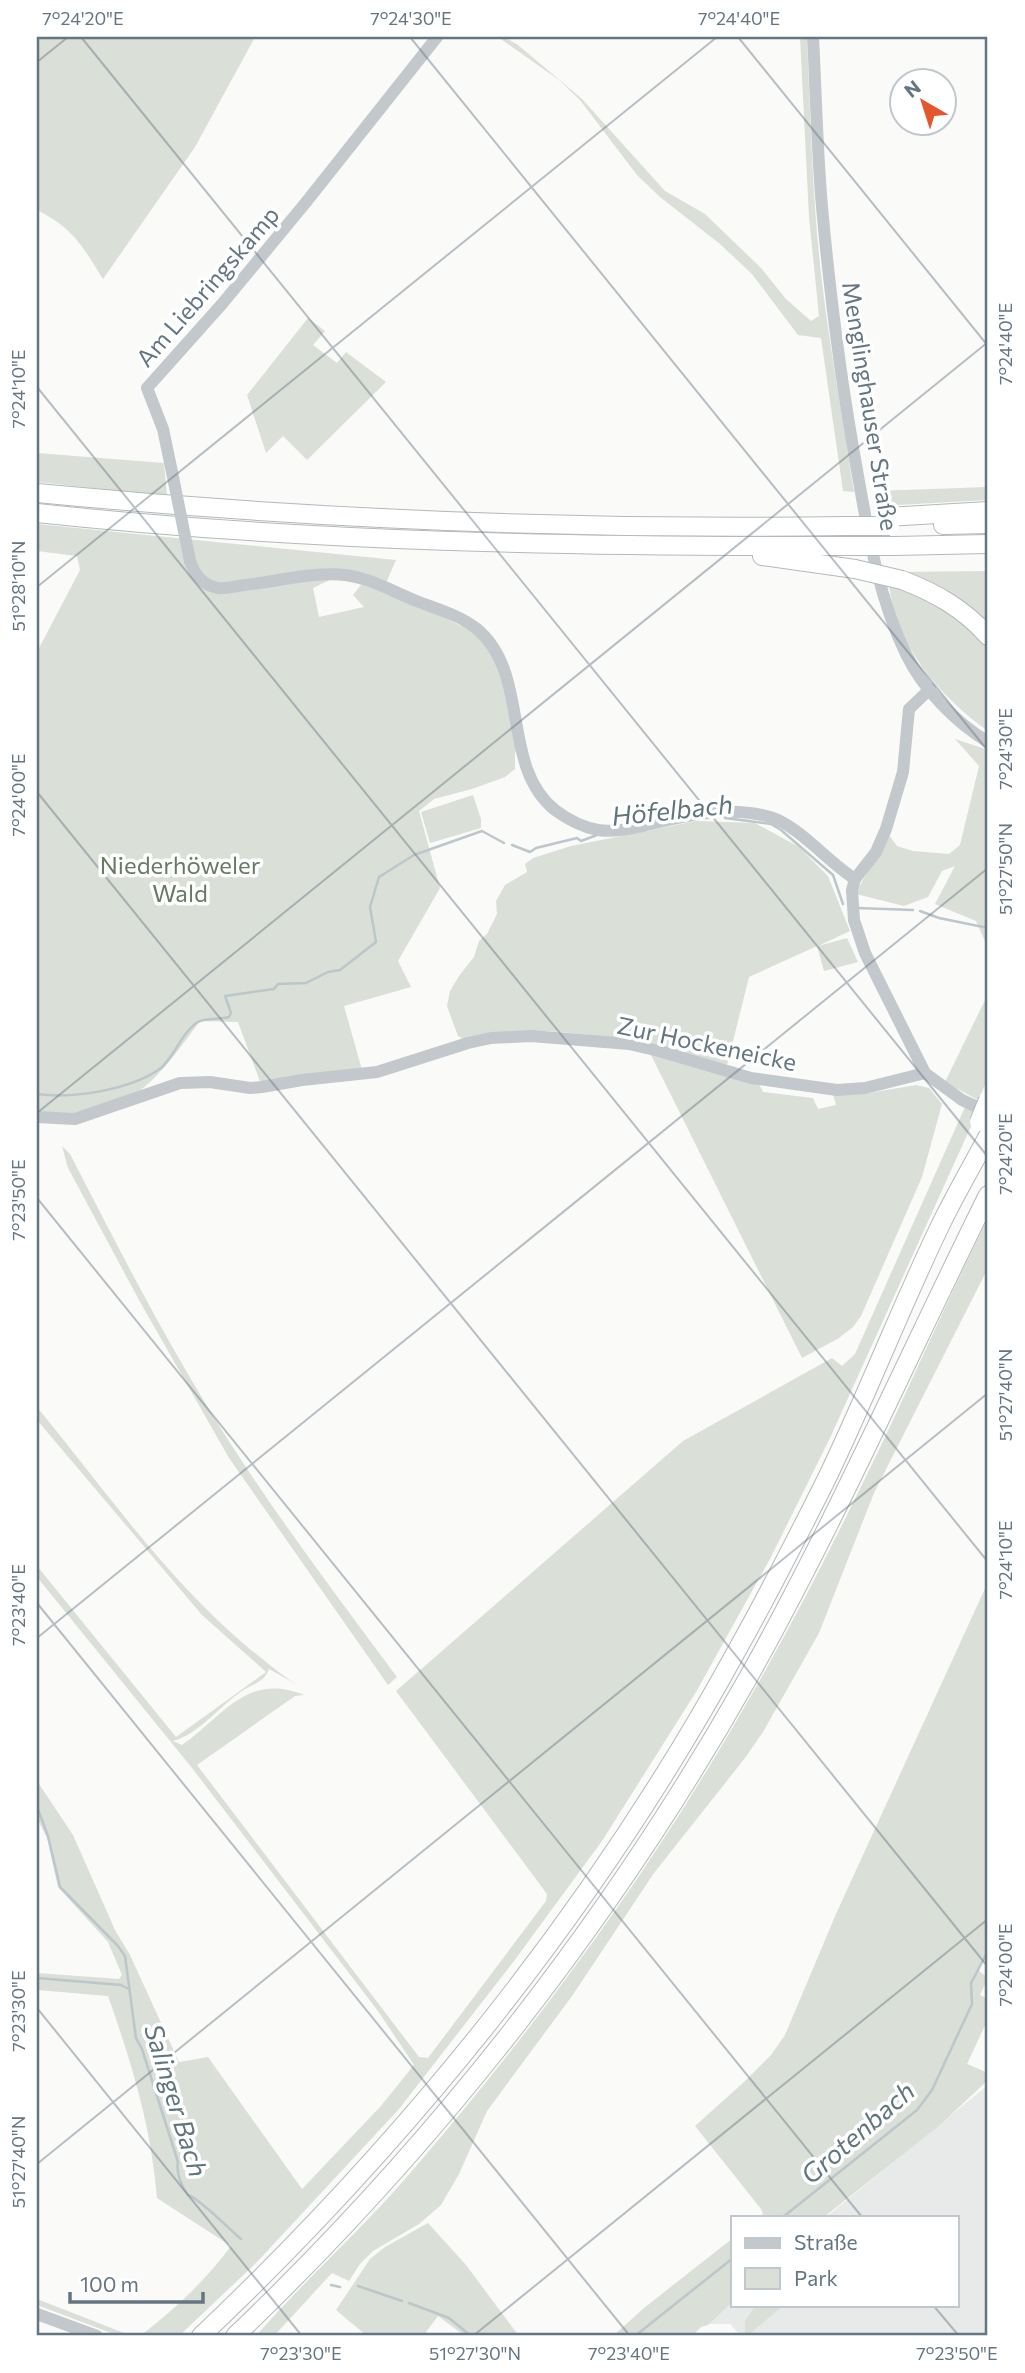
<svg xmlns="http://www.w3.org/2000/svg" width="1025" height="2373" viewBox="0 0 1025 2373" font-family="Commissioner,sans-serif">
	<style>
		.built { fill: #e8e9e9 }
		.green { fill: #dadfd7 }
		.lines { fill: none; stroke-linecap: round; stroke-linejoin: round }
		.stream { stroke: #bbc7cb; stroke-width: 2.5 }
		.highway-casing { stroke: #b4b9bd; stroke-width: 20 }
		.minor { stroke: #c3c8cc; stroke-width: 12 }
		.highway { stroke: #fff; stroke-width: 18 }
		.highway-bridge-casing { stroke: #b4b9bd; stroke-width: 20; stroke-linecap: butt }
		.minor-bridge { stroke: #c3c8cc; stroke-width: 12 }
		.highway-bridge { stroke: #fff; stroke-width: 18 }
		.ticks { fill: none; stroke: #657683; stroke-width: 2; stroke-opacity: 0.45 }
		.labels { text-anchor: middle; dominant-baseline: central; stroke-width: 7; stroke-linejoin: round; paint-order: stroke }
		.street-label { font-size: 24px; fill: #657683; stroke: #fff }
		.park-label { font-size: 24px; fill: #687a64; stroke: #fff }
		.water-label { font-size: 26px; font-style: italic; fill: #60757c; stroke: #fff }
		.neatline { fill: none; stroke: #657683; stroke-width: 2.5 }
		.ticks-label { font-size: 18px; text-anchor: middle; fill: #657683 }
	</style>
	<rect width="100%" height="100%" fill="#fafaf8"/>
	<path class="built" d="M988 2085V2336H741L730 2324H708L669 2336 733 2284V2305H957V2217H826Z"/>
	<g class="green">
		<path d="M37 37H255L195 147 103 279C83 247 74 229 39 211L37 212Z"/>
		<path d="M498 37H504L518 45 582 99 665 191 705 214 761 268 786 299 811 321 819 316 809 217 800 37H807C810 109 812 182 819 255 827 334 842 413 854 492L843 491 821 338 798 335 752 274 720 244 660 197 637 175 580 100 559 80Z"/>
		<path d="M308 318 325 331 313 345 337 363 346 352 386 382 307 460 283 436 266 453 247 395Z"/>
		<path d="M37 453 164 463 167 496 37 482Z"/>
		<path d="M988 487V500L880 506 876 491Z"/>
		<path d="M37 524 396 560 385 585 346 572 313 588 319 617 364 607 353 595 361 585C395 594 427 607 457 624 463 627 472 630 477 634 505 660 510 710 518 746L515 753V769L505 777 472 789 434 799 419 811 440 888 398 961 411 987 344 1006 362 1070 262 1087 238 1022 200 1021C173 1057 143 1103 96 1112 77 1116 56 1116 37 1117V652L80 570 77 556 37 551Z"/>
		<path d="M988 571V626L896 572Z"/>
		<path d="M889 583 917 591 974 629 988 645V731C940 697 894 644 889 583Z"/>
		<path d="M955 739 988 750V948L976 921 935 904 955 866 942 871 928 897 904 906 856 894C865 872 881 857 889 835L897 846 913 851 949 854 960 845 979 766Z"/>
		<path d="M473 795 481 819V828L430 843 421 812Z"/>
		<path d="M696 821 755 823 799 847 828 876 850 931 818 946 847 938 858 962 824 971 817 946 749 977 727 1065C662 1050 596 1030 528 1031 507 1031 485 1036 463 1039L458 1036 447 1006 450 991 459 976 474 957 479 941 487 934 497 914 496 901 505 885 527 872 525 864 533 858 571 846Z"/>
		<path d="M988 994V1079L978 1100 945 1082Z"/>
		<path d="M650 1053 759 1084 763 1092 813 1098 818 1109 836 1105 833 1094H863L916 1085 929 1088 942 1104 922 1177 861 1316 853 1327 839 1338 802 1358Z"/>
		<path d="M965 1107 977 1113 830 1438 771 1557 696 1692 602 1841 514 1961 399 2109 257 2262 179 2336H140C175 2309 204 2282 231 2246L157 2198C151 2126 132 2064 108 1996L37 1990V1973L119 1979 122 1975 108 1942 58 1887 47 1838 37 1818V1781L73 1835 115 1930 130 1955 179 2062 208 2057 302 2189 380 2107 414 2065 378 2011 192 1768 37 1577V1566L176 1737 266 1672 202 1615 37 1420V1407C105 1490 168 1581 251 1650 268 1663 284 1678 303 1688L269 1669C266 1680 256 1683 245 1689 221 1704 200 1734 173 1741L182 1745C224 1716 246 1672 304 1695L295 1696 197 1765 419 2057 428 2058 546 1901 547 1894 396 1691 683 1441 832 1358 842 1366 855 1354Z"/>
		<path d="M62 1146 70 1154C122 1255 174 1357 236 1452 286 1529 342 1603 397 1677L388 1685 229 1458 139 1300 68 1168Z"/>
		<path d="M988 1218V1268L874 1493 819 1633 763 1732 745 1758 654 1873 572 1996 487 2111 459 2174 441 2205 419 2224 373 2251 360 2264 349 2281 332 2273 274 2336H256C303 2282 357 2234 405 2179 480 2093 551 2002 617 1908 705 1782 781 1649 849 1511 898 1414 940 1315 988 1218Z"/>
		<path d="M988 1582V1951L978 1970 988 1978 980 1995 988 1999V2019L967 2064 988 2073V2080L940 2125 824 2217H759L763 2214 761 2209 695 2126 744 2082 771 2055 785 2035 836 1914Z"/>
		<path d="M428 2223 466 2265 519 2336H465L438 2316 423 2336H367L336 2310 370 2259 385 2247Z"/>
		<path d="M733 2238V2301L708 2325 701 2327 692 2336H613L644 2308Z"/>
		<path d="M37 2299 132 2336H119L37 2305Z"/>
		<path d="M756 2305H784L752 2332 745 2336V2321Z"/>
	</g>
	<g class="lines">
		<g class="stream">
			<path d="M725 818 771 824 781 830 833 875 843 904"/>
			<path d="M512 845 530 852 536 848 577 838 581 841 597 835"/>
			<path d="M857 908 913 910"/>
			<path d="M920 911 939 918 988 928"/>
			<path d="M37 1094C72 1099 131 1090 161 1068 174 1057 182 1032 198 1022 206 1017 220 1020 229 1017L231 1013 225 996 274 989 278 984 306 983 328 972 340 970 376 942 370 907 379 877 414 855 482 831 504 843"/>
			<path d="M37 1807 48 1836 60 1887 118 1946 125 1956 136 2038 142 2049 178 2162C176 2173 181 2186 188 2195 198 2197 230 2230 241 2239"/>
			<path d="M37 1978 121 1985 129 1989"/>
			<path d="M783 2217 917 2110 932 2090 972 2004 971 1983 988 1951"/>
			<path d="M331 2285 340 2287"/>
			<path d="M358 2286 402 2301"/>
			<path d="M409 2303 449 2318 471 2336"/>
			<path d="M635 2336 733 2258"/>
		</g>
		<g class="highway-casing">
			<g id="highway">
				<path d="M37 493C306 519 576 530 846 526"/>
				<path d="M37 513C307 542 578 547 850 546"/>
				<path d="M887 517 988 511"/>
				<path d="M943 525 988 524"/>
				<path d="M894 546 988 544"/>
				<path d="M762 556 855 569"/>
				<path d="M902 580C936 593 964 609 988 636"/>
				<path d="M201 2336C411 2137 597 1906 736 1652 768 1595 798 1536 827 1478 867 1395 900 1309 940 1226 955 1195 972 1166 988 1136"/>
				<path d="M235 2336C436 2144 611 1921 748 1678 836 1521 908 1356 988 1195"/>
			</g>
		</g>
		<g class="minor">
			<path d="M813 37C816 93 817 150 822 207 830 295 841 382 857 470 868 532 878 597 906 654 923 689 955 722 988 742"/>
			<path d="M172 472 163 429 147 388 222 304 307 201 437 37"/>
			<path d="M190 561C195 575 202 585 218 588 227 589 236 586 245 585 273 582 318 571 345 575 370 578 396 593 419 602 438 609 461 616 477 629 531 674 500 766 555 810 567 819 582 827 598 830 617 833 636 827 655 823 692 814 733 806 770 817 798 825 829 863 855 879"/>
			<path d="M930 689 909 709 903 772 886 829 876 852 855 879 852 890 854 920 865 953 925 1073 962 1100 988 1112"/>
			<path d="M37 1117 75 1119 180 1083 210 1082 250 1088 262 1087 302 1080 377 1072 468 1043 491 1038 531 1036 629 1044 659 1051 751 1078 837 1090 865 1088 925 1073"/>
			<path d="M37 2314 97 2336"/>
		</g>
		<use href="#highway" class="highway"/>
		<g class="highway-bridge-casing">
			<g id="highway-bridge">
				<path d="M846 526H890"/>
				<path d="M850 546H894"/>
				<path d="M855 569 902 580"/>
				<path d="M979 1122 988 1100"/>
			</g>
		</g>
		<path class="minor-bridge" d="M172 472 190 561"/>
		<use href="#highway-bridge" class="highway-bridge"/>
	</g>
	<path class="ticks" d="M81 37 988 1157M410 37 988 751M738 37 988 346M37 62 68 37M37 387 988 1562M37 587 717 37M37 792 988 1967M37 1113 988 342M37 1198 862 2217M37 1603 630 2336M37 1638 988 868M37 2008 302 2336M37 2164 988 1393M933 2305 959 2336M473 2336 988 1919"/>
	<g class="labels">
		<g class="street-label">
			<text transform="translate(207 286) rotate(-49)">Am Liebringskamp</text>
			<text transform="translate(871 406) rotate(81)">Menglinghauser Straße</text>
			<text transform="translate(707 1043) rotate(12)">Zur Hockeneicke</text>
		</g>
		<g class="park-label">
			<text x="180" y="864">Niederhöweler<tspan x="180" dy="28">Wald</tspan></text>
		</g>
		<g class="water-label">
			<text transform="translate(672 809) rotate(-6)">Höfelbach</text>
			<text transform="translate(177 2100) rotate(73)">Salinger Bach</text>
			<text transform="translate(857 2132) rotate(-41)">Grotenbach</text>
		</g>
	</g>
	<rect width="1025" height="2373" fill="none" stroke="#ffffff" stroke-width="77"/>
	<rect x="731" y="2216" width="228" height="91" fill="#ffffff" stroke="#c1c8cd" stroke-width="2"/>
	<rect x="745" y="2238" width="35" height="10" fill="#c3c8cc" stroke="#c1c8cd" stroke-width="2"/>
	<text x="794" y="2250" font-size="21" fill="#657683">Straße</text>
	<rect x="745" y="2268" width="35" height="21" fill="#dadfd7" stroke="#c1c8cd" stroke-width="2"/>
	<text x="794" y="2286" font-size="21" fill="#657683">Park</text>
	<g transform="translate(923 102) rotate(321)"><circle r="33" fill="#ffffff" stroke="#c1c8cd" stroke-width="2"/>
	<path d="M0-5L12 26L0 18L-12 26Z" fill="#e4572e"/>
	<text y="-10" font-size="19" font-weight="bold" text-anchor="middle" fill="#657683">N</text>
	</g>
	<path d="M70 2292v10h133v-10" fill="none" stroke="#657683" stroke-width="3.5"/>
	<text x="80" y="2292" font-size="21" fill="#657683" stroke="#ffffff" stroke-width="5" paint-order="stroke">100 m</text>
	<rect x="38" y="38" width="948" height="2296" class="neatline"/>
	<g class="ticks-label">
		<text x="83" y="25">7°24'20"E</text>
		<text x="411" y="25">7°24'30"E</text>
		<text x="739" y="25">7°24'40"E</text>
		<text transform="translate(1006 344) rotate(-90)" y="6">7°24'40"E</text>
		<text transform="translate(19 389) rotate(-90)" y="6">7°24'10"E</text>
		<text transform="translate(19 586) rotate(-90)" y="6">51°28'10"N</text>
		<text transform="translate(1006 749) rotate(-90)" y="6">7°24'30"E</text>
		<text transform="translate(19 795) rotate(-90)" y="6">7°24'00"E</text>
		<text transform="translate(1006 869) rotate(-90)" y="6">51°27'50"N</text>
		<text transform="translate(1006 1154) rotate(-90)" y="6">7°24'20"E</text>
		<text transform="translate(19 1200) rotate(-90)" y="6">7°23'50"E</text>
		<text transform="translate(1006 1395) rotate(-90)" y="6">51°27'40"N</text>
		<text transform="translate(1006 1560) rotate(-90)" y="6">7°24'10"E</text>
		<text transform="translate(19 1605) rotate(-90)" y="6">7°23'40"E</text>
		<text transform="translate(1006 1965) rotate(-90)" y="6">7°24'00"E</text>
		<text transform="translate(19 2011) rotate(-90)" y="6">7°23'30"E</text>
		<text transform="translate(19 2162) rotate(-90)" y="6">51°27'40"N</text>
		<text x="301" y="2360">7°23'30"E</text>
		<text x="475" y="2360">51°27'30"N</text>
		<text x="629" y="2360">7°23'40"E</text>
		<text x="957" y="2360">7°23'50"E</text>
	</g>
</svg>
